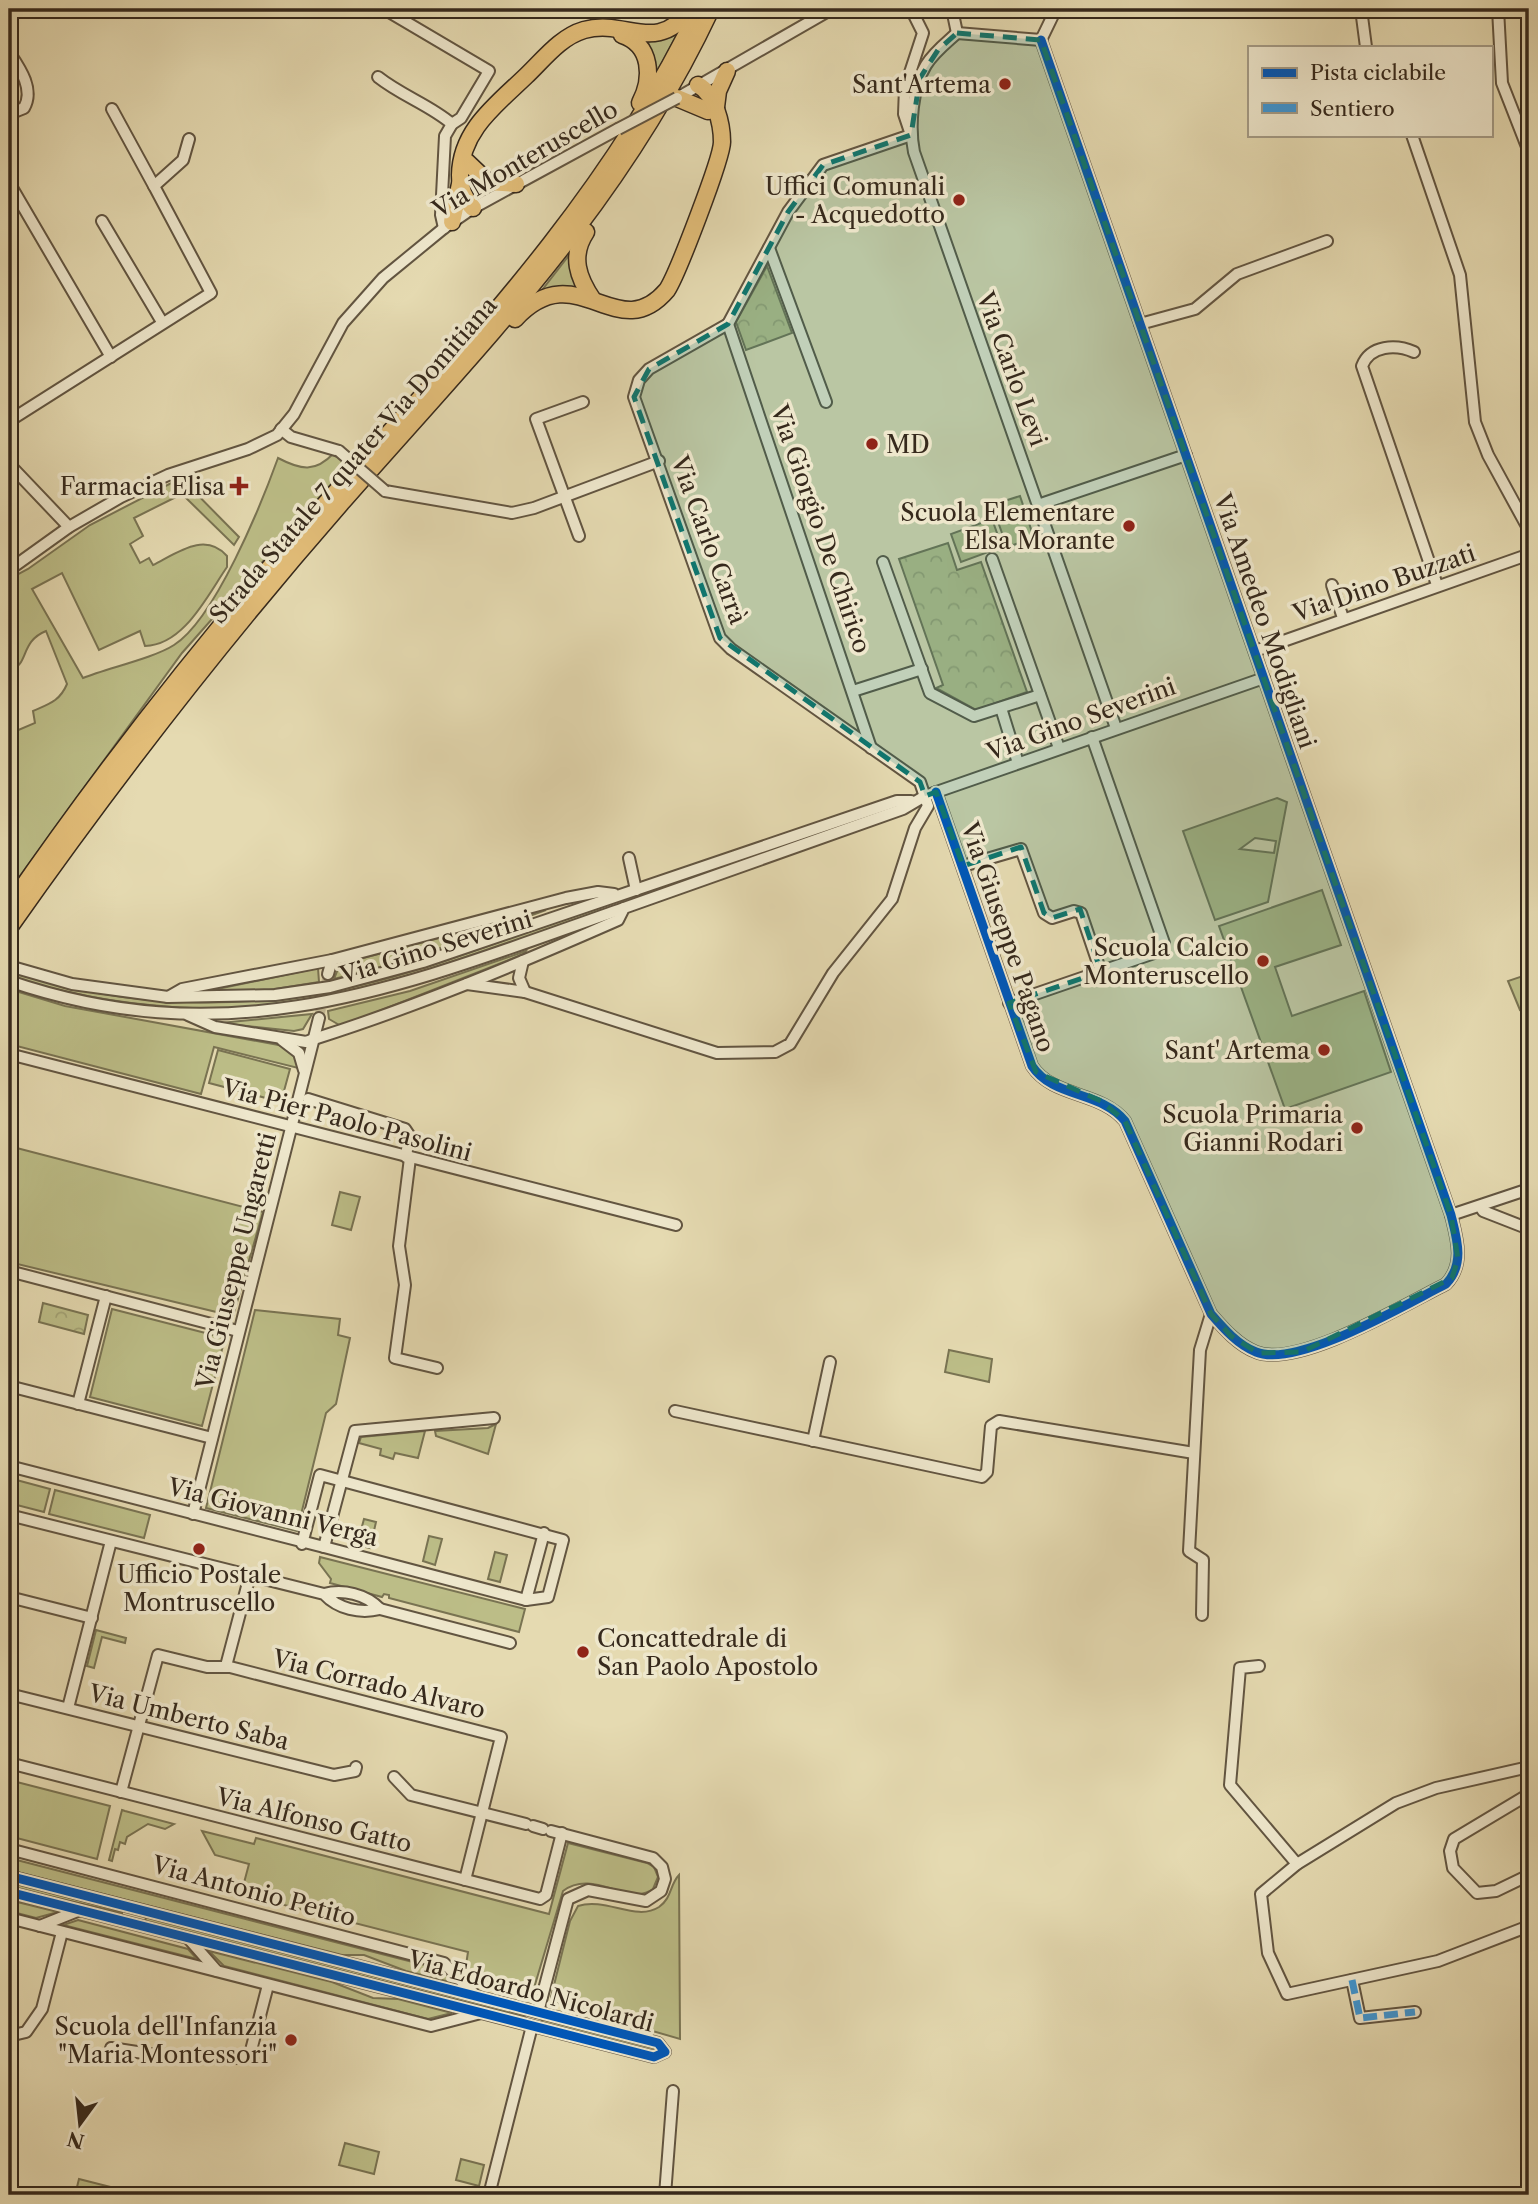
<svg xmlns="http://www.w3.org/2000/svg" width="1538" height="2204" viewBox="0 0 1538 2204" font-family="'Libre Caslon Text',serif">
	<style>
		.green { fill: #bcbd87; stroke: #797352; stroke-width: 2; fill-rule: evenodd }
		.forest { fill: url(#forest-crowns); stroke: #797352; stroke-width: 2 }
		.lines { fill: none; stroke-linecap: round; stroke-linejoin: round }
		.minor-tunnel { stroke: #c2b793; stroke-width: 10; stroke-dasharray: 10 5; stroke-linecap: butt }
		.minor-casing { stroke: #625541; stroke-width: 14 }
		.highway-casing { stroke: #36291c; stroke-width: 19 }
		.minor { stroke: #eee7cc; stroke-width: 10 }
		.highway { stroke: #e2bd78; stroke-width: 16 }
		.minor-bridge-casing { stroke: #625541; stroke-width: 14; stroke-linecap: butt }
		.minor-bridge { stroke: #eee7cc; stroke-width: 10 }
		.quiet { stroke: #3e96d4; stroke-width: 7; stroke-dasharray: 14 7; stroke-linecap: butt }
		.cycleway-casing { stroke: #eee7cc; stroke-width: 13 }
		.cycleway { stroke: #0057b8; stroke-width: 9 }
		.marked { fill: #0f766e; fill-opacity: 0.2; stroke: #0f766e; stroke-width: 5; stroke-dasharray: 14 9; stroke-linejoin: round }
		.poi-dot { fill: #8f2418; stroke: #eee7cc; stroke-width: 2.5 }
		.labels { text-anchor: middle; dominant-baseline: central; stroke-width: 7; stroke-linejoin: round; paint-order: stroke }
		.poi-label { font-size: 24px; fill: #36291c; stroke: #eee7cc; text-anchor: end }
		.street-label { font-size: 24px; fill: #36291c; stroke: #eee7cc }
	</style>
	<defs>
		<pattern id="forest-crowns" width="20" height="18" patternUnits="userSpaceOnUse" patternTransform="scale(1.75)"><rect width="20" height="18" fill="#bcbd87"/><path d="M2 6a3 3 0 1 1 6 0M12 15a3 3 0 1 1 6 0" fill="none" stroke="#a2a274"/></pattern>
	</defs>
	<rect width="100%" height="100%" fill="#e5dab1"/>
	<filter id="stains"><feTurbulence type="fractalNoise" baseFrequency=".00286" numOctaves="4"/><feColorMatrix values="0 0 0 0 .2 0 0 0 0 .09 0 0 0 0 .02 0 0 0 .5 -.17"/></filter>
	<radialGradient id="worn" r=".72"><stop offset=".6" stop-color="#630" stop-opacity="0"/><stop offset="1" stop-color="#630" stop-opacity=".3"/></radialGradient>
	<g class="green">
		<path d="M679 31 655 76 648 42Z"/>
		<path d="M570 254 576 288 557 287 539 294Z"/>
		<path d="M334 453 349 464 182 653 9 891V734L35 723 33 711C49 704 60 701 67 684L46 631C19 642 30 665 9 671V579L28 569 90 525 181 478 239 537 234 545 182 494 134 518 143 536 130 544 140 563 149 558 153 565C177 553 205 531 227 556V567C207 596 184 645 145 646L140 631 99 650 62 573 32 589 83 678C108 668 154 658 174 645 215 619 261 505 278 458 301 470 315 473 334 453Z"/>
		<path d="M1020 496 1034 538 1007 547 992 505Z"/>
		<path d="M992 519 1002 547 961 562 951 534Z"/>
		<path d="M1277 798 1287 802 1268 902 1215 920 1183 831ZM1255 838 1276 841 1274 853 1240 849Z"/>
		<path d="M1322 890 1341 945 1275 967 1292 1016 1364 991 1391 1072 1285 1109 1219 926Z"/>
		<path d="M600 907 601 911C515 940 428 976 339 995 229 1018 115 1010 9 976V971C128 1010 255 1012 377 981 453 961 526 931 600 907Z"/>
		<path d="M546 910 407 960 334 979 340 964Z"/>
		<path d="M526 951 524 954 341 1026 329 1019 328 1011 410 991Z"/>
		<path d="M318 968 319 982 269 990 203 992Z"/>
		<path d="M1529 974V1008L1520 1010 1508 981Z"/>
		<path d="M9 989 65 1006 284 1046 295 1056 298 1068 214 1047 201 1094 9 1044Z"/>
		<path d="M312 1014 303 1029 294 1031 220 1023Z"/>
		<path d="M218 1050 290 1069 281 1102 209 1083Z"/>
		<path d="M9 1146 263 1212 233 1316 9 1262Z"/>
		<path d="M340 1192 360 1197 351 1230 332 1225Z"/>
		<path d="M112 1309 225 1338 202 1426 90 1397Z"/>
		<path d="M255 1310 340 1319 338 1335 350 1338 336 1404 326 1413 297 1531 206 1508Z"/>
		<path d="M949 1350 992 1359 989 1382 945 1372Z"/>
		<path d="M496 1424 488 1454 436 1436 435 1431 488 1428Z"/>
		<path d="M425 1431 418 1458 395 1453 393 1459 380 1455 381 1449 359 1443 361 1437Z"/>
		<path d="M9 1478 50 1489 44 1512 9 1503Z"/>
		<path d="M55 1490 150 1515 144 1538 49 1514Z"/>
		<path d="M364 1519 376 1522 370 1548 357 1545Z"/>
		<path d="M429 1536 442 1539 435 1565 423 1561Z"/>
		<path d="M495 1552 507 1555 500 1582 488 1579Z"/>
		<path d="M320 1557 525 1609 519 1632 389 1598V1595L384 1594 382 1597 330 1583 331 1579 319 1563Z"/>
		<path d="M96 1630 126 1638 125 1643 102 1637 94 1668 87 1666Z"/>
		<path d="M9 1780 110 1806 97 1859 9 1836Z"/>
		<path d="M122 1810 125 1811 174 1824 165 1829 148 1824 127 1837 125 1844 120 1842 118 1850 115 1849 112 1861 109 1860Z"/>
		<path d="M202 1831 254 1844 256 1838 549 1914 568 1843 647 1863 654 1867 658 1877 653 1889C629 1907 593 1868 563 1891L531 1998 480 1985 466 1965 468 1952 241 1894 249 1864 215 1855Z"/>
		<path d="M9 1858 440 1969 458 1984 406 1971 364 1955H342L9 1870Z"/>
		<path d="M679 1875 680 2039 553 2002 551 1997 570 1921 578 1906C606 1897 636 1922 659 1907 672 1898 670 1884 679 1875Z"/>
		<path d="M9 1882 122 1911V1913L9 1887Z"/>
		<path d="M9 1900 58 1912 36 1918 9 1911Z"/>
		<path d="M146 1917 523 2014 525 2017 145 1922Z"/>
		<path d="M78 1920 188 1949 197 1959 63 1925Z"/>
		<path d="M209 1951 332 1982 373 1998 398 1999 452 2013 428 2019 224 1966Z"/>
		<path d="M543 2019 654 2047 655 2050 653 2052 540 2023Z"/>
		<path d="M345 2143 379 2152 374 2174 339 2165Z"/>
		<path d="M461 2159 484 2165 479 2186 456 2180Z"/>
		<path d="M79 2179 142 2195H75Z"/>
	</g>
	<g class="forest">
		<path d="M767 266 792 333 746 350 736 322Z"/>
		<path d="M948 543 957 570 981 562 1027 692 976 710 936 688 943 685 899 559Z"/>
		<path d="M43 1303 88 1315 84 1334 39 1322Z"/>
	</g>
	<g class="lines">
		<path class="minor-tunnel" d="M319 1018 328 974"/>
		<g class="minor-casing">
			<g id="minor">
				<path d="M384 9 489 71 461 118 452 124 445 136 441 215 444 228"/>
				<path d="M952 9 957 33"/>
				<path d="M1361 9 1366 47"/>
				<path d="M1498 9 1502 83 1529 152"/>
				<path d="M957 33C946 43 934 52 926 65 912 87 909 127 914 152L1116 728"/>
				<path d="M957 33 1041 40"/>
				<path d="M1041 40 1056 9"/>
				<path d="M9 52C19 67 35 89 24 108L9 114"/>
				<path d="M378 77C402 96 430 105 452 124"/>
				<path d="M677 98 832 9"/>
				<path d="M112 109 154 186"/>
				<path d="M910 132 904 114 905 88 923 33 911 9"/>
				<path d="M1412 135 1460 275 1475 422 1488 455 1529 530"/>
				<path d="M11 186 111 357"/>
				<path d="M102 221 162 322"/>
				<path d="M769 248 826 402"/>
				<path d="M728 324 871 748"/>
				<path d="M728 324 788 212 823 165 911 135"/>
				<path d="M1140 324 1195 309 1237 274 1327 241"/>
				<path d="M1414 352C1396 344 1370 345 1362 366L1437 585"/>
				<path d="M9 421 211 293 154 186 183 160 189 139"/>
				<path d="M281 429 291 437 339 451"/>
				<path d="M9 464 69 527"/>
				<path d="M385 491 512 513 534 508 659 461"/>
				<path d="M1038 505 1186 455"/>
				<path d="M579 536 536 419 583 402"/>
				<path d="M992 559 1059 748"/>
				<path d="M883 562 930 693 974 716 1040 695"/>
				<path d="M9 570 69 527 121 497 168 475 248 449 277 435 294 414 343 323 383 278 444 228 473 208 618 129"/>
				<path d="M1332 585 1343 618"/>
				<path d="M1255 651 1527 555"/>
				<path d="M853 691 922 669"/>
				<path d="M1001 708 1018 763"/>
				<path d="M936 792 1032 1066C1053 1098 1101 1091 1125 1121L1211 1314C1224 1329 1238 1345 1256 1352 1297 1369 1406 1304 1446 1284 1465 1264 1457 1239 1451 1215L1041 40"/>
				<path d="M629 858 636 890"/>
				<path d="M963 866 1021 849 1044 913 1052 918 1074 911 1081 913 1101 972"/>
				<path d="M523 961 519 978 525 992"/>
				<path d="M9 966 72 984 168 997 275 995 330 987 423 962 897 801H911"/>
				<path d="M328 974 332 960"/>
				<path d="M9 981C238 1059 410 983 624 908"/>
				<path d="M467 984 525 992 717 1053 775 1052 790 1044 833 973 892 899 915 828 928 806 920 782 731 649 720 638 634 397 639 380 649 369 728 324"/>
				<path d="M168 997 182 989 332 960 566 898 598 892 614 894"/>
				<path d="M1009 1003 1163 950 1164 943 1092 737"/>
				<path d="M188 1015 215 1027 306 1042 314 1039C418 1006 518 964 618 920L624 908 903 809 925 796 1264 678"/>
				<path d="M282 1040 299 1053 304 1070"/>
				<path d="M9 1054 676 1225"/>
				<path d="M308 1099 405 1129 409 1135 406 1157"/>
				<path d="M410 1158 399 1246 405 1285 395 1358 437 1368"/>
				<path d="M1480 1206 1483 1211 1529 1229"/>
				<path d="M1451 1215 1529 1189"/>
				<path d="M9 1271 238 1331"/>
				<path d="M9 1386 212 1438"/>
				<path d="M78 1404 106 1296"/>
				<path d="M675 1411 982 1477 987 1472 991 1426 999 1421 1194 1453"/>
				<path d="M813 1441 830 1362"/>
				<path d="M9 1466 324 1547 526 1600 548 1597 563 1540 320 1475 302 1544"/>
				<path d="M193 1514 319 1018"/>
				<path d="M9 1515 324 1594C343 1589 366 1594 380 1609 360 1614 338 1609 324 1594"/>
				<path d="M324 1547 355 1431 494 1418"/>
				<path d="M9 1597 92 1618"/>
				<path d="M526 1600 544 1533"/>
				<path d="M380 1609 510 1643"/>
				<path d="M1202 1615 1203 1560 1189 1551 1200 1350 1211 1314"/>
				<path d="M226 1666 250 1575"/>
				<path d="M1259 1666 1240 1668 1230 1785 1297 1864"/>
				<path d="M9 1694 334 1775 355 1771 356 1767"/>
				<path d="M68 1708 111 1541"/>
				<path d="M9 1763 540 1899 546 1895 562 1833"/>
				<path d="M1529 1767 1436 1788 1396 1803 1297 1864 1261 1894 1268 1953 1287 1994 1438 1961 1529 1926"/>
				<path d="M394 1777 411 1795 526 1824"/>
				<path d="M121 1792 158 1655 207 1667H230L501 1737 465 1880"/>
				<path d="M1529 1794 1454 1839 1450 1851 1453 1868 1477 1893 1496 1891 1529 1875"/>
				<path d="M533 1826 543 1829"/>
				<path d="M9 1849 444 1963 476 1996"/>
				<path d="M9 1876 658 2043 665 2052 654 2057 9 1892"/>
				<path d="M9 1918 431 2026 481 2013"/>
				<path d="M40 1926 80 1910"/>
				<path d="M188 1938 217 1971"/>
				<path d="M1352 1980 1360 2018 1415 2012"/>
				<path d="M538 2012 568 1899 588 1890 646 1901 661 1891 665 1879 662 1867 653 1858 551 1831"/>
				<path d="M9 2036 26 2032 42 2009 62 1932"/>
				<path d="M111 2048 176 2058H249L268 1985"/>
				<path d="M489 2195 532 2026"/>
				<path d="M665 2195 673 2091"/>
			</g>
		</g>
		<g class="highway-casing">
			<g id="highway">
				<path d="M622 35C652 45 653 78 640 103"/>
				<path d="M677 98 708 111"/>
				<path d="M716 107 718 91 727 71"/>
				<path d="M467 162 488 182 516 184"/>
				<path d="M473 208C464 199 460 188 460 175 461 130 496 105 526 76 543 60 560 37 584 30 627 18 655 56 691 9"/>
				<path d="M452 222 460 184"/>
				<path d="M586 232C570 256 578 278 593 300"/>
				<path d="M515 319C577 252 617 349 667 290 677 275 722 158 722 142 722 124 715 94 698 85"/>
				<path d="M9 907C102 772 203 643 311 520 454 359 605 206 699 9"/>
				<path d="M9 928C113 780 224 637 343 501 484 340 618 207 711 9"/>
			</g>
		</g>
		<use href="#minor" class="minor"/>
		<use href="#highway" class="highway"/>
		<g class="minor-bridge-casing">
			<g id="minor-bridge">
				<path d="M618 129 677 98"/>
				<path d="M339 451 385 491"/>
			</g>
		</g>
		<use href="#minor-bridge" class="minor-bridge"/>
		<path class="quiet" d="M1352 1980 1360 2018 1415 2012"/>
		<g class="cycleway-casing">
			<g id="cycleway">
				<path d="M936 792 1032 1066C1053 1098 1101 1091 1125 1121L1211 1314C1224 1329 1238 1345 1256 1352 1297 1369 1406 1304 1446 1284 1465 1264 1457 1239 1451 1215L1041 40"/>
				<path d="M9 1876 658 2043 665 2052 654 2057 9 1892"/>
			</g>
		</g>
		<use href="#cycleway" class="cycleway"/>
	</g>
	<path class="marked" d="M957 33 1041 40 1451 1215 1458 1259 1452 1278 1302 1352 1258 1353 1231 1336 1211 1314 1125 1121 1101 1101 1036 1072 1009 1003 1101 972 1080 909 1052 918 1044 913 1021 847 963 866 936 792 925 796 920 782 720 638 634 397 649 369 728 324 788 212 823 165 911 135 920 78 938 50Z"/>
	<g class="poi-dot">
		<circle cx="1005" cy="84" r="7"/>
		<circle cx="959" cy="200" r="7"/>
		<circle cx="872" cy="444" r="7"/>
		<path d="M235.5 475.5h7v7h7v7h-7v7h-7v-7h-7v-7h7z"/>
		<circle cx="1129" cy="526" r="7"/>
		<circle cx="1263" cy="961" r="7"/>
		<circle cx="1324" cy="1050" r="7"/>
		<circle cx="1357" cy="1128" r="7"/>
		<circle cx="199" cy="1549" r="7"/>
		<circle cx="583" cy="1652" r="7"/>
		<circle cx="291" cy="2040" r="7"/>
	</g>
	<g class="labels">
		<g class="poi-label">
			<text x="991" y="84">Sant'Artema</text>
			<text x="945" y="186">Uffici Comunali<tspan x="945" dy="28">- Acquedotto</tspan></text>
			<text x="886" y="444" text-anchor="start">MD</text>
			<text x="225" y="486">Farmacia Elisa</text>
			<text x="1115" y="512">Scuola Elementare<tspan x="1115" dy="28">Elsa Morante</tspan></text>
			<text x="1249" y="947">Scuola Calcio<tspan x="1249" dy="28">Monteruscello</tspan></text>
			<text x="1310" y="1050">Sant' Artema</text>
			<text x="1343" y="1114">Scuola Primaria<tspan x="1343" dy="28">Gianni Rodari</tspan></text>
			<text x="199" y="1574" text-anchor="middle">Ufficio Postale<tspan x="199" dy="28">Montruscello</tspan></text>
			<text x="597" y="1638" text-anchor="start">Concattedrale di<tspan x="597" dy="28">San Paolo Apostolo</tspan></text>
			<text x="277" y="2026">Scuola dell'Infanzia<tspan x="277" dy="28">"Maria Montessori"</tspan></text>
		</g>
		<g class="street-label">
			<text transform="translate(525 159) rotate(-30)">Via Monteruscello</text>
			<text transform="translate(1012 369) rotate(70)">Via Carlo Levi</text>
			<text transform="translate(353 460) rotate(-49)">Strada Statale 7 quater Via Domitiana</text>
			<text transform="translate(821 529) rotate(71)">Via Giorgio De Chirico</text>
			<text transform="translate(709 540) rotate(70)">Via Carlo Carrà</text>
			<text transform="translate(1384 583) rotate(-19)">Via Dino Buzzati</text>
			<text transform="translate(1265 621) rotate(71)">Via Amedeo Modigliani</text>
			<text transform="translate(1081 719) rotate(-20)">Via Gino Severini</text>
			<text transform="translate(1008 937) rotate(71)">Via Giuseppe Pagano</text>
			<text transform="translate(436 947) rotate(-17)">Via Gino Severini</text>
			<text transform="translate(347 1120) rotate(15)">Via Pier Paolo Pasolini</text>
			<text transform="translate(236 1261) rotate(-76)">Via Giuseppe Ungaretti</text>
			<text transform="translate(273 1512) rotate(14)">Via Giovanni Verga</text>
			<text transform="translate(379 1684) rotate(14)">Via Corrado Alvaro</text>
			<text transform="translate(189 1717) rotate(14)">Via Umberto Saba</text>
			<text transform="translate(314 1820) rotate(14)">Via Alfonso Gatto</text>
			<text transform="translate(254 1891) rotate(15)">Via Antonio Petito</text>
			<text transform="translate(531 1991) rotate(15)">Via Edoardo Nicolardi</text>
		</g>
	</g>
	<rect width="1538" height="2204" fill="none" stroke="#e5dab1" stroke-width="35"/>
	<rect x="10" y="10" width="1517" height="2183" fill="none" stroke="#36291c" stroke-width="3.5"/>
	<rect x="18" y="18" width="1503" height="2169" fill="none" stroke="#36291c" stroke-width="2"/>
	<rect x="1248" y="46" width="245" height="91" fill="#eee7cc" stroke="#a49b86" stroke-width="2"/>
	<rect x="1262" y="68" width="35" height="10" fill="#0057b8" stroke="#a49b86" stroke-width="2"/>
	<text x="1310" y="80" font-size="21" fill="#36291c">Pista ciclabile</text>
	<rect x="1262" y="103" width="35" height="10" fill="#3e96d4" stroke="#a49b86" stroke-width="2"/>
	<text x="1310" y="116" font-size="21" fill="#36291c">Sentiero</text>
	<g transform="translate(80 2124) rotate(195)" stroke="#eee7cc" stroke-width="5" paint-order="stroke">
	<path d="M0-5L12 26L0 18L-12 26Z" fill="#36291c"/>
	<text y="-10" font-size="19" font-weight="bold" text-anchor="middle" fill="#36291c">N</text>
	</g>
	<rect width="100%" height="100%" filter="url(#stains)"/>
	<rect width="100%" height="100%" fill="url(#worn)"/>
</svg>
